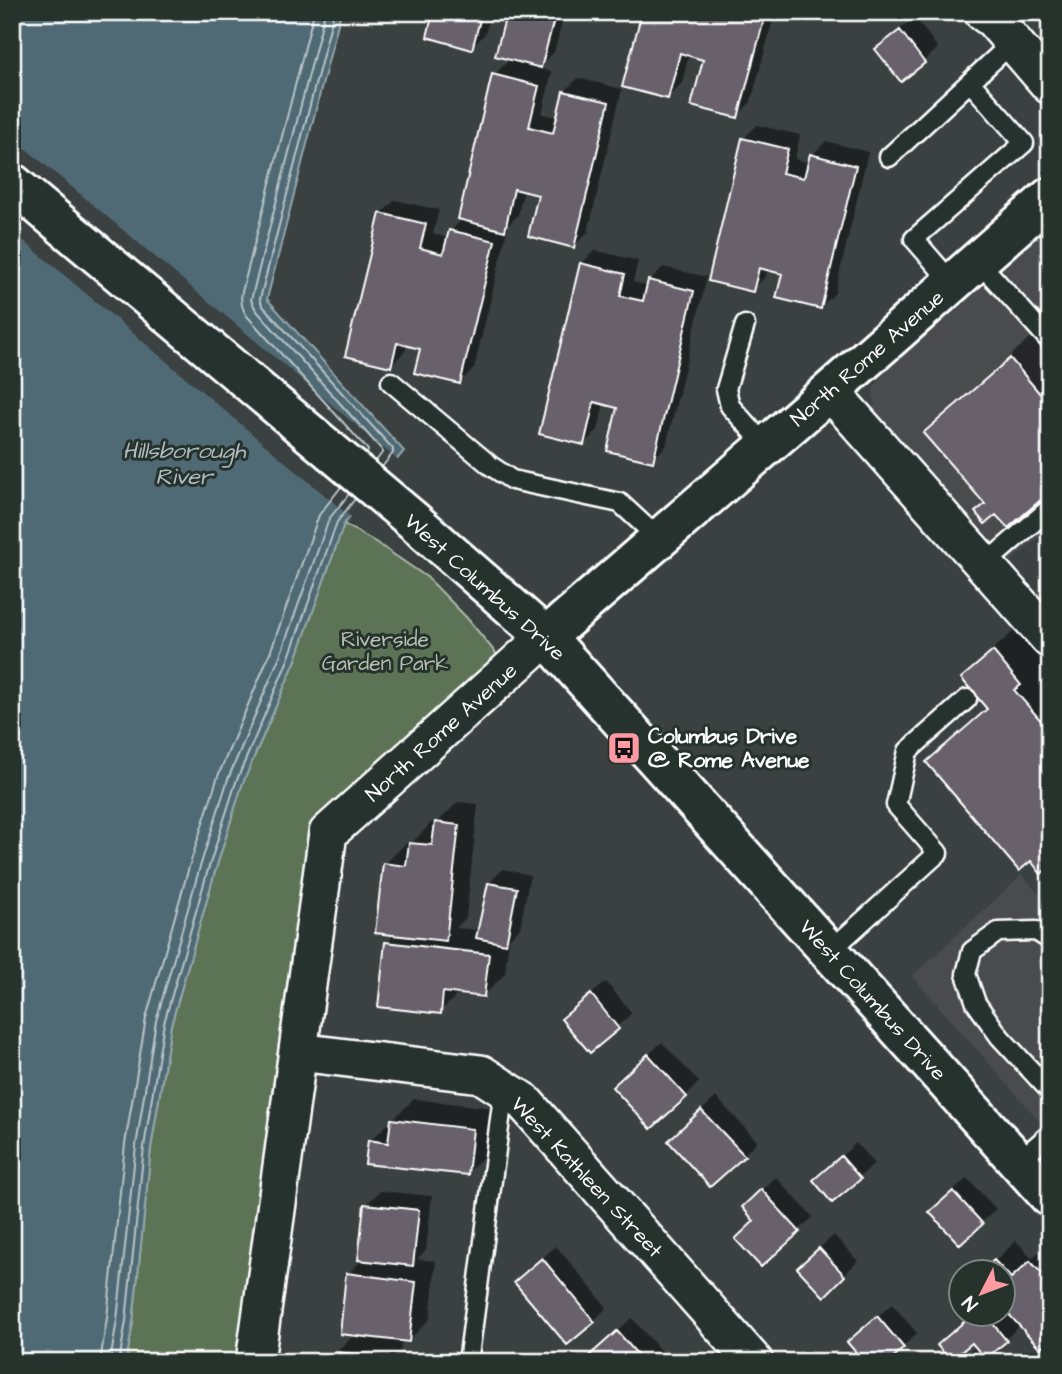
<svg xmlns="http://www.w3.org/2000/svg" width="1062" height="1374" font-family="'Architects Daughter',sans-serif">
	<rect width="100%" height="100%" fill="#3a4140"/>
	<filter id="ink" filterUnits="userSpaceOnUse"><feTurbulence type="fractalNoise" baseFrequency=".0143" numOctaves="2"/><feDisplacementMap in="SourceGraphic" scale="14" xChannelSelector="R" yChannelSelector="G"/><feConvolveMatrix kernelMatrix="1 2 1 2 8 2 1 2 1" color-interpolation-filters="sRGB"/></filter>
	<g filter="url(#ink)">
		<!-- built -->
		<path fill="#484b4d" d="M1040,233L1046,241L1050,238V527L1005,567L905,453L874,409L873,389L882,375Z
			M1022,875L1050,907V1133L912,976Z"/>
		<!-- green -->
		<path fill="#5c7357" stroke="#aeb9ab" stroke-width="2" d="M344,524L377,543L428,578L467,618L499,657L311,827L283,1014L236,1362H126L133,1322L151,1148L171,1025L214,875L242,785L295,662Z"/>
		<!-- water -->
		<path fill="#4f6b75" stroke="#95a6ac" stroke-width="2" d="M12,12H341L267,299L404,451L344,524L295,662L242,785L214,875L171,1025L151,1148L133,1322L126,1362H12Z"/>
		<!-- pier -->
		<path fill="#3a4140" d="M12,137L400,462L353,519L12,231Z"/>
		<!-- shadow -->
		<path fill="#0007" d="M435,12H491L485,34L471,48Z
			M503,12H565L554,52L539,68L552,72L542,114L558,117L564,92L578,78L622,89L588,232L574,246L540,194L524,190L518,215L506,227H508L474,368L460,382L422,347L407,344L405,351L391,365L381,214L395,200L439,210L433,234L448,238L450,231L463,219L494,75L511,58L508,14Z
			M644,12H775L751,102L737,116L705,59L689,54L682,83L668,97Z
			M915,17L938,48L924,62L878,49L892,35Z
			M757,125L800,135L795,159L810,163L812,155L826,141L868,152L835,293L821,307L784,272L768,268L766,276L752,290L743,139Z
			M595,250L638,261L633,282L648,286L650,281L663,267L707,277L666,446L652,460L619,407L604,403L598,430L584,444L581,264Z
			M1037,332L1050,347V490L987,503L926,433L953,406Z
			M1021,625L1047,657L1041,663L1050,673V869L1047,866L1031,859L928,762L955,735L988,707L964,678L991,651Z
			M458,802L478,804L466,918L456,928L480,930L489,883L503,869L530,875L520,928L509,939L505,974L484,995L460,992L440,1012L387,943L396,933L385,864L406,843L411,844L431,823H437Z
			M606,982L632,1013L590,1051L577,1006Z
			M662,1042L699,1082L686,1096L629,1073Z
			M716,1097L757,1141L744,1155L684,1127Z
			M414,1099L493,1108L488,1152L467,1173L370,1141Z
			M856,1143L874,1164L833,1200L815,1180Z
			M776,1177L813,1217L761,1265L756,1221L758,1193Z
			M967,1178L996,1209L960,1243L945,1199Z
			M380,1191L432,1196L426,1250L417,1259L436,1261L430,1319L409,1340L402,1339L399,1359L422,1362H335L336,1352L355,1334L348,1274L363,1259L366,1205Z
			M834,1235L858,1261L824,1294L813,1254Z
			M1016,1241L1032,1258L1050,1243V1336L1021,1325L998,1346L1013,1362H958L976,1346L972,1341L939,1345L973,1314H1002V1272H983Z
			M556,1246L607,1307L594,1321L516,1282Z
			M892,1304L917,1333L903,1347L864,1328Z
			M632,1318L667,1358L663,1362H582Z"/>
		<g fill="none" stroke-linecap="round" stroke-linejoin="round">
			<!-- shore -->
			<path stroke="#b9c4c8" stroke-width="2" d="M314,12L242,292C240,301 242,309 247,316L368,450L367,454
				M325,12L251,300L256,310L382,450V453L376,461
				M334,12L260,299L262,305L393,449V453L382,467
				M100,1362L107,1318L125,1144L146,1018L189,867L218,776L270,653L319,515L341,487
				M110,1362L117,1320L136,1146L156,1021L199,870L228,779L280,656L329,519L349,494
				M119,1362L126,1321L144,1147L164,1023L207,873L236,782L288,660L337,522L355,499"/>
		</g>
		<!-- building -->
		<path fill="#67616b" stroke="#fff" stroke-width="2" d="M433,12H482L472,50L427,37Z
			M496,12H556L541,68L495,56L506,15Z
			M642,12H766L738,118L691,106L703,60L680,53L668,99L622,87Z
			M900,30L925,63L901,82L875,49Z
			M492,74L539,86L529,127L553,133L563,91L609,102L574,248L528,236L538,195L514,189L505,231L458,219Z
			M742,138L788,149L782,173L804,178L810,154L856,166L821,309L776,298L782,274L759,268L753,292L708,281Z
			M380,213L426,224L420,248L443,254L449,230L495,241L460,384L414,373L420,349L397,343L391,367L345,356Z
			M580,263L625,274L620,296L643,301L648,280L694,291L653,462L607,451L617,408L594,402L584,445L539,434Z
			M1010,358L1041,395L1050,388V482L1047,485L1050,489V492L1008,528L996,515L985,524L975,512L985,504L923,433Z
			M993,651L1021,685L1014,690L1050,731V866L1041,874L1031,861L1019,871L926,762L987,709L961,678Z
			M435,822L459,825L446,941L375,933L383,863L406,866L409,843L432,845Z
			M488,883L517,888L506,944L476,938Z
			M385,942L489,954L484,997L443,992L441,1014L378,1007Z
			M591,994L619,1029L590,1053L561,1019Z
			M648,1054L687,1097L651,1129L612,1087Z
			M701,1110L745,1156L710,1187L668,1141Z
			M391,1119L473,1129L468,1175L365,1164L368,1140L388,1143Z
			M841,1156L861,1179L832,1203L813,1180Z
			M761,1189L800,1232L761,1267L735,1239L754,1221L742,1207Z
			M953,1191L983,1224L960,1245L929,1212Z
			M364,1204L419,1210L413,1266L358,1260Z
			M819,1248L845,1276L824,1297L797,1268Z
			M542,1258L595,1322L567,1345L514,1282Z
			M994,1260L1011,1278L1030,1261L1050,1282V1339L1040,1348L1002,1307V1272H981Z
			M346,1273L416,1282L409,1342L340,1334Z
			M973,1314H985L1007,1341L985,1359L972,1343L950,1361L937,1345Z
			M877,1316L904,1348L888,1362H864L847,1342Z
			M617,1331L644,1362H582Z
			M335,1352L382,1357L381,1362H334Z"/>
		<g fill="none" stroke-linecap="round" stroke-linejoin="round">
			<defs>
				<path id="lane" d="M889,157L1013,42
					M978,261L1050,341
					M952,283L914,239L1024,143L970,82
					M745,325L726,389L730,406L766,446
					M391,382L491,466L512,480L620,503L659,539
					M984,565L1050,508
					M1050,940L1036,931L998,932L972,951L966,974L976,1003L1000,1037L1050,1091
					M830,951L938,853L896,805L908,751L967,699
					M1018,1162L1050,1134
					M475,1362L469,1355L504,1089"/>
				<path id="street" d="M983,12L993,19L1050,85
					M830,391L1050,639
					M298,1052L481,1074L524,1102L754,1362
					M255,1362L328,833L546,637"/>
				<path id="secondary" d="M12,183L414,521L546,637L1050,1197
					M546,637L830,391L1050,197"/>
			</defs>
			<!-- lane casing -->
			<use href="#lane" stroke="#fff" stroke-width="23"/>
			<!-- street casing -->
			<use href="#street" stroke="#fff" stroke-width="42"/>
			<!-- secondary casing -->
			<use href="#secondary" stroke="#fff" stroke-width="44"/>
			<!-- lane -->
			<use href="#lane" stroke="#26332d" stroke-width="18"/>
			<!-- street -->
			<use href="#street" stroke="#26332d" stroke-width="37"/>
			<!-- secondary -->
			<use href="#secondary" stroke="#26332d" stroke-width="38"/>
		</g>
	</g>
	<!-- icons -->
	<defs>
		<symbol id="bus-square" viewBox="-11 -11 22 22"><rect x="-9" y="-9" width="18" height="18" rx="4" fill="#ff9aa2" stroke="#26332d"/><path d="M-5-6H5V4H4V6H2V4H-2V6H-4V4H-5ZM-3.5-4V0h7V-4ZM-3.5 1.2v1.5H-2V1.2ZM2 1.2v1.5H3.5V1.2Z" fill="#111"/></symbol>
	</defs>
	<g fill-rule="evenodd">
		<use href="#bus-square" x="605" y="729" width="38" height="38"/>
	</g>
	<g text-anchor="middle" stroke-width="6" stroke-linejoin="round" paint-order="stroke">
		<!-- street labels -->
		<g font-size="21" fill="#fff" stroke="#26332d">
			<text transform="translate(867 358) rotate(-41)" y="7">North Rome Avenue</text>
			<text transform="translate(485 587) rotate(42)" y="7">West Columbus Drive</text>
			<text transform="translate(441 732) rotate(-42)" y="7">North Rome Avenue</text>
			<text transform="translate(873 1000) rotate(48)" y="7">West Columbus Drive</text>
			<text transform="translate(587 1177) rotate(47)" y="7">West Kathleen Street</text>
		</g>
		<!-- park labels -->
		<g font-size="21" fill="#b6c0b3" stroke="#26332d">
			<text x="385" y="646">Riverside<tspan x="385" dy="24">Garden Park</tspan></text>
		</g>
		<!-- poi labels -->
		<g font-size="21" font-weight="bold" fill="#fff" stroke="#26332d" text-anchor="start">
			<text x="648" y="743">Columbus Drive<tspan x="648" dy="24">@ Rome Avenue</tspan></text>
		</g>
		<!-- water labels -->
		<g font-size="23" font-style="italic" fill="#b0bcc1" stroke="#26332d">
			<text x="184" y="458">Hillsborough<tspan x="184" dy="26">River</tspan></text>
		</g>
	</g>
	<!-- margin -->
	<rect width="1062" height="1374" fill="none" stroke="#26332d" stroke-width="42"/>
	<rect x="21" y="21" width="1020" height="1332" fill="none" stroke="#fff" stroke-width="2.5" filter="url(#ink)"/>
	<!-- north arrow -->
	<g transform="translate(982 1293) rotate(228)"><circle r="33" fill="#26332d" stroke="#7d8581" stroke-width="2"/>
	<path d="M0-5L12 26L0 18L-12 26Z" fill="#ff9aa2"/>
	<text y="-10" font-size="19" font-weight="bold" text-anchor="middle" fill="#ffffff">N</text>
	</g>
</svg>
